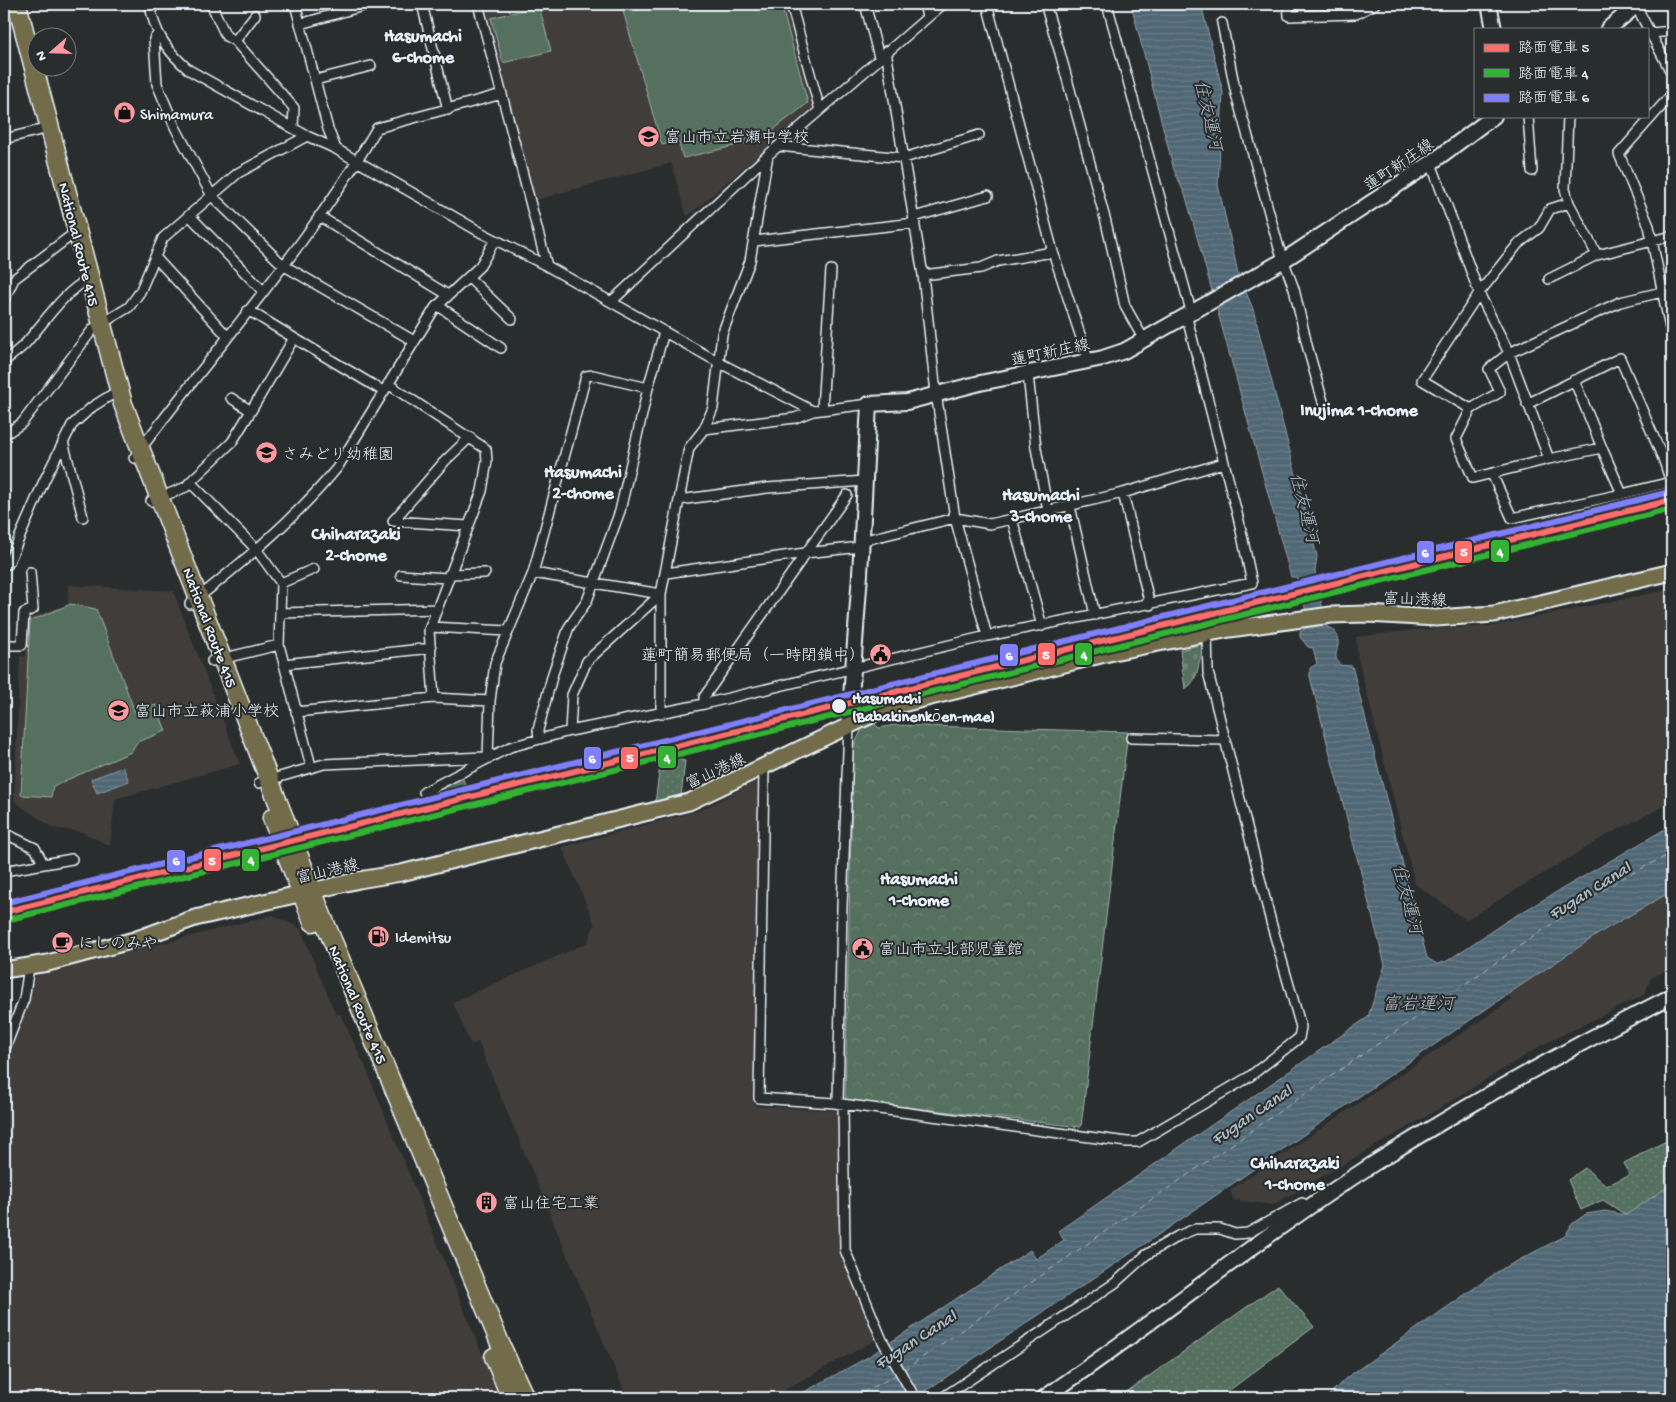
<svg xmlns="http://www.w3.org/2000/svg" width="1676" height="1402" font-family="'Gochi Hand','Klee One',sans-serif">
	<defs>
		<pattern id="grass-dots" width="8" height="8" patternUnits="userSpaceOnUse" patternTransform="scale(1.25)"><rect width="8" height="8" fill="#546f5e"/><path d="M2 2h.1M6 6h.1" fill="none" stroke="#6d8476" stroke-width="1.8" stroke-linecap="round"/></pattern>
		<pattern id="cemetery-stones" width="16" height="16" patternUnits="userSpaceOnUse" patternTransform="scale(1.25)"><rect width="16" height="16" fill="#546f5e"/><path d="M2 7V4a2 2 0 0 1 4 0v3zM10 15v-3a2 2 0 0 1 4 0v3z" fill="#6d8476"/></pattern>
		<pattern id="park-crowns" width="20" height="18" patternUnits="userSpaceOnUse" patternTransform="scale(1.25)"><rect width="20" height="18" fill="#546f5e"/><path d="M2 6a3 3 0 1 1 6 0M12 15a3 3 0 1 1 6 0" fill="none" stroke="#6d8476"/></pattern>
		<pattern id="water-rules" width="6" height="5" patternUnits="userSpaceOnUse" patternTransform="scale(1.25)"><rect width="6" height="5" fill="#506774"/><path d="M0 2.5h6" fill="none" stroke="#697d89"/></pattern>
	</defs>
	<rect width="100%" height="100%" fill="#2a2d2e"/>
	<filter id="ink" filterUnits="userSpaceOnUse"><feTurbulence type="fractalNoise" baseFrequency=".02" numOctaves="2"/><feDisplacementMap in="SourceGraphic" scale="10" xChannelSelector="R" yChannelSelector="G"/><feConvolveMatrix kernelMatrix="1 2 1 2 8 2 1 2 1" color-interpolation-filters="sRGB"/></filter>
	<g filter="url(#ink)">
		<!-- built -->
		<path fill="#403d3b" d="M483,4H786L814,104L811,109L687,217L671,163L535,200Z
			M69,585L173,591L240,764L115,799L110,846L82,832L53,828L14,801L20,656L26,657L28,619L68,604Z
			M1672,589V802L1609,834L1466,920L1415,884L1358,658L1356,637L1414,630L1492,626Z
			M754,782L758,783L755,1106L839,1111L840,1249L876,1340L769,1398H627L478,1042L471,1045L453,1002L587,943L595,924L562,847L701,810Z
			M1672,891V968L1651,978L1644,995L1542,1045L1422,1119L1273,1205L1234,1200L1230,1190L1511,1000L1508,994L1606,929Z
			M273,915L300,928L336,1015L340,1014L365,1066L500,1398H4V1056L27,1007L35,976Z"/>
		<!-- grass -->
		<path fill="url(#grass-dots)" stroke="#9eb0ab" d="M666,757L685,761L681,797L655,803L661,758Z
			M1672,1138V1184L1626,1215L1603,1200L1581,1210L1568,1180L1585,1168L1606,1186L1629,1175L1624,1163Z
			M1278,1285L1314,1327L1219,1398H1118Z"/>
		<!-- cemetery -->
		<path fill="url(#cemetery-stones)" stroke="#9eb0ab" d="M1201,644L1204,648C1196,663 1201,679 1185,689L1180,650Z"/>
		<!-- park -->
		<path fill="url(#park-crowns)" stroke="#9eb0ab" d="M875,724L879,728L895,725L1128,732L1081,1127L845,1100L853,747L862,729Z
			M462,777L467,789L432,799L431,794Z"/>
		<!-- pitch -->
		<path fill="#546f5e" stroke="#9eb0ab" d="M621,4H781L808,103L760,140L683,158L678,141L662,145Z
			M539,6L551,51L503,63L491,18Z
			M71,604L96,609L135,712L156,705L166,731L137,742L131,752L53,786L51,797L21,795L30,621Z"/>
		<!-- water -->
		<path fill="url(#water-rules)" stroke="#8d9ea9" d="M1131,4H1201L1223,92L1218,185L1238,273L1253,309L1317,556L1315,571L1326,626L1335,631C1336,635 1339,640 1338,644C1337,654 1333,656 1340,665L1352,666L1427,958L1437,964L1447,961L1505,922L1672,825V891L1606,929L1508,994L1164,1231L915,1398H793L868,1357L1030,1250L1036,1259L1064,1240L1058,1231L1368,1017L1385,965L1310,677V668L1317,664L1313,648L1308,647L1300,637V632L1307,627L1305,607L1296,583L1298,582L1296,577H1291L1186,197L1174,170Z
			M123,767L129,781L97,793L91,779Z
			M1672,1184V1398H1326L1346,1378L1500,1270L1565,1236L1572,1224L1586,1214L1605,1211L1626,1215Z"/>
		<g fill="none" stroke-linecap="round" stroke-linejoin="round">
			<!-- ferry -->
			<path stroke="#abbac3" stroke-width="1" stroke-dasharray="6 5" stroke-linecap="butt" d="M904,1370L1568,913L1617,881L1672,853
				M853,1398L896,1375"/>
			<defs>
				<path id="street" d="M150,4C154,33 167,51 189,70L307,136L336,149L482,233L547,266L720,363L813,411L869,404
					M211,4L226,36L235,41L255,15
					M295,4L328,129L336,149
					M422,4L448,110
					M478,4L547,266
					M791,4L820,110
					M865,4L879,57
					M924,4L927,17
					M987,4L1053,252L1089,362
					M1045,4L1060,53L1106,222L1125,306L1144,340
					M1107,4L1191,311
					M1288,4L1289,16L1356,14L1375,4
					M1636,6L1672,74
					M1222,23L1236,94L1279,248L1294,289L1308,349L1325,409
					M300,24L370,4
					M1652,33L1672,31
					M158,34L154,39L157,84L175,127L212,196L283,265L414,341
					M235,41L294,108L293,127
					M886,51L923,275L936,393L955,518L987,636
					M315,80L371,66
					M1672,94L1619,154L1649,226L1672,338
					M1528,116L1532,171
					M1568,116L1565,189L1569,203L1550,209L1539,228L1518,244L1479,293L1422,380L1471,409L1500,392L1489,369L1509,353L1620,302L1662,292
					M4,139L49,128
					M778,146L904,158L979,135
					M1431,163L1479,293L1509,353L1549,459L1602,448L1622,494L1671,482L1664,461L1672,458
					M1569,203L1597,255
					M189,215L263,291
					M319,216L448,295
					M914,217L988,196
					M754,241L915,223
					M155,257L228,337
					M923,275L981,268L998,261L1053,252
					M468,277L512,319
					M1549,279L1597,255L1672,236
					M4,300L14,279L77,231
					M611,302L768,155L943,4
					M437,305L501,348
					M248,310L294,338
					M4,361C11,356 19,350 25,344C45,322 62,293 89,279
					M1028,375L1036,448L1048,511
					M1574,380L1602,448
					M388,384L486,449L487,461L482,491L429,630L434,698L490,701L488,757
					M231,398L251,411L294,338L383,391
					M1527,404L1620,358L1664,461
					M822,409L831,270
					M1471,409L1456,439L1473,478L1549,459
					M251,411L232,442L190,482L256,549L281,583L314,569
					M704,429L795,418L813,411
					M4,435L22,423L93,329L129,307L140,292L163,238L238,173L307,136
					M63,442L83,517
					M134,458C215,349 308,246 377,128L502,94
					M1492,474L1512,518L1622,494
					M1123,493L1150,605
					M679,500L767,488L865,481
					M151,501L186,487L190,482
					M1070,506L1095,615
					M1012,519L1042,626
					M468,526L393,521L444,462L470,437
					M861,541L955,518L990,524L1123,493L1223,463
					M4,564H8L44,481L72,425L92,407L119,390
					M533,573L661,594
					M666,573L805,553L861,547
					M449,574L485,573
					M401,575L447,578
					M190,604C242,563 295,519 337,468L435,308L480,266L495,240
					M280,613L437,609
					M430,627L508,631
					M4,645H22L24,613L33,609L30,572
					M279,645L281,583
					M212,661L279,645L311,766
					M284,664L431,648
					M490,701L495,663L533,573L586,376L593,375L648,388
					M704,704L987,636L1252,583L1239,521L1186,314
					M296,712L434,698
					M661,714V594L689,448L704,429L713,408L722,334L750,261L768,155
					M570,731L572,695L587,661L661,594
					M1131,738L1226,740
					M539,739L538,730L553,673L569,627L587,601L620,511L648,388L664,332
					M764,766L759,1098L834,1103L1127,1142H1138L1249,1077L1299,1038L1301,1027L1272,926L1208,672L1207,634
					M259,783L324,764L485,757
					M424,792L510,747L570,731L704,704V697L847,495
					M4,833L35,848L43,863
					M4,871L72,859
					M4,1051L24,999L29,967
					M838,1103L842,907L849,725
					M843,1104L845,1250L882,1340L915,1398
					M942,1398L1115,1283L1146,1255L1178,1236L1195,1229H1220L1235,1234L1248,1233L1302,1203L1309,1207"/>
				<path id="secondary" d="M1489,4L1494,29
					M1608,29L1638,4
					M849,725L860,574L869,404L907,402L980,383L1103,358L1124,351L1284,260L1431,163L1494,116
					M1044,1398C1155,1322 1260,1237 1373,1164C1470,1103 1570,1048 1672,996"/>
				<path id="primary" d="M4,970L48,963L134,940L195,918L359,880L401,873L689,802L886,708L1113,652L1230,629L1331,615L1367,614L1436,618L1494,614L1672,572"/>
				<path id="highway" d="M17,4L123,404L323,918L502,1348L525,1398
					M272,818L313,922
					M494,1357L511,1398"/>
			</defs>
			<!-- street casing -->
			<use href="#street" stroke="#e8f1f8" stroke-width="12"/>
			<!-- secondary casing -->
			<use href="#secondary" stroke="#e8f1f8" stroke-width="18"/>
			<!-- primary casing -->
			<use href="#primary" stroke="#e8f1f8" stroke-width="19"/>
			<!-- highway casing -->
			<use href="#highway" stroke="#e8f1f8" stroke-width="21"/>
			<!-- street -->
			<use href="#street" stroke="#2a2d2e" stroke-width="9"/>
			<!-- secondary -->
			<use href="#secondary" stroke="#2a2d2e" stroke-width="14"/>
			<!-- primary -->
			<use href="#primary" stroke="#726c4b" stroke-width="15"/>
			<!-- highway -->
			<use href="#highway" stroke="#726c4b" stroke-width="18"/>
			<defs>
				<path id="tram-1" d="M4,912L1672,500"/>
				<path id="tram-2" d="M6,920L1672,509"/>
				<path id="tram-3" d="M4,903L1670,492"/>
			</defs>
			<!-- tram-1 casing -->
			<use href="#tram-1" stroke="#2a2d2e" stroke-width="10"/>
			<!-- tram-2 casing -->
			<use href="#tram-2" stroke="#2a2d2e" stroke-width="10"/>
			<!-- tram-3 casing -->
			<use href="#tram-3" stroke="#2a2d2e" stroke-width="10"/>
			<!-- tram-1 -->
			<use href="#tram-1" stroke="#ff6d6d" stroke-width="6"/>
			<!-- tram-2 -->
			<use href="#tram-2" stroke="#33b333" stroke-width="6"/>
			<!-- tram-3 -->
			<use href="#tram-3" stroke="#8080ff" stroke-width="6"/>
		</g>
	</g>
	<!-- icons -->
	<defs>
		<symbol id="shop-disc" viewBox="-11 -11 22 22"><circle r="9.5" fill="#ff9aa2" stroke="#2a2d2e"/><path d="M-5-2.5h2.3a2.7 3.5 0 0 1 5.4 0H5L5.5 6h-11ZM-1.5-2.5h3a1.5 2.3 0 0 0-3 0Z" fill="#111"/></symbol>
		<symbol id="school-disc" viewBox="-11 -11 22 22"><circle r="9.5" fill="#ff9aa2" stroke="#2a2d2e"/><path d="M0-5L7-2L0 1L-7-2ZM-4 1L0 2.5L4 1V4Q0 6-4 4Z" fill="#111"/></symbol>
		<symbol id="civic-disc" viewBox="-11 -11 22 22"><circle r="9.5" fill="#ff9aa2" stroke="#2a2d2e"/><path d="M-.6-6.5H3V-4.5H.6V-3L4-1V1h2V6H-6V1h2V-1L-.6-3ZM-1.2 2.5V6h2.4V2.5Z" fill="#111"/></symbol>
		<symbol id="fuel-disc" viewBox="-11 -11 22 22"><circle r="9.5" fill="#ff9aa2" stroke="#2a2d2e"/><path d="M-5.5-6h7V0h2V4h1.3V-2.5L3-4.5l.8-.8L6-3V5H2.5V1h-1V6h-7ZM-4.2-4.7v3.2H.2V-4.7Z" fill="#111"/></symbol>
		<symbol id="cafe-disc" viewBox="-11 -11 22 22"><circle r="9.5" fill="#ff9aa2" stroke="#2a2d2e"/><path d="M-5.5-4.5H6V0H3Q3 3.5 0 3.5H-2.5Q-5.5 3.5-5.5 0ZM3-3.2v2h1.7v-2ZM-6 4.5H4V6H-6Z" fill="#111"/></symbol>
		<symbol id="building-disc" viewBox="-11 -11 22 22"><circle r="9.5" fill="#ff9aa2" stroke="#2a2d2e"/><path d="M-4-6H4V6H1V3H-1V6H-4ZM-2.5-4.3h1.7v1.8h-1.7ZM.8-4.3h1.7v1.8H.8ZM-2.5-1h1.7V.8h-1.7ZM.8-1h1.7V.8H.8Z" fill="#111"/></symbol>
	</defs>
	<g fill-rule="evenodd">
		<use href="#shop-disc" x="112" y="100" width="25" height="25"/>
		<use href="#school-disc" x="636" y="124" width="25" height="25"/>
		<use href="#school-disc" x="254" y="440" width="25" height="25"/>
		<use href="#civic-disc" x="868" y="642" width="25" height="25"/>
		<use href="#school-disc" x="106" y="698" width="25" height="25"/>
		<use href="#fuel-disc" x="366" y="924" width="25" height="25"/>
		<use href="#cafe-disc" x="50" y="930" width="25" height="25"/>
		<use href="#civic-disc" x="850" y="936" width="25" height="25"/>
		<use href="#building-disc" x="474" y="1190" width="25" height="25"/>
	</g>
	<!-- markers -->
	<circle fill="#e8f1f8" stroke="#2a2d2e" stroke-width="2" cx="839" cy="706" r="8"/>
	<g text-anchor="middle" stroke-width="4" stroke-linejoin="round" paint-order="stroke">
		<!-- poi labels -->
		<g font-size="16" fill="#e8f1f8" stroke="#2a2d2e" text-anchor="start">
			<text x="140" y="119">Shimamura</text>
			<text x="665" y="142">富山市立岩瀬中学校</text>
			<text x="282" y="459">さみどり幼稚園</text>
			<text x="865" y="660" text-anchor="end">蓮町簡易郵便局（一時閉鎖中）</text>
			<text x="135" y="716">富山市立萩浦小学校</text>
			<text x="395" y="942">Idemitsu</text>
			<text x="78" y="948">にしのみや</text>
			<text x="879" y="954">富山市立北部児童館</text>
			<text x="503" y="1208">富山住宅工業</text>
		</g>
		<!-- street labels -->
		<g font-size="16" fill="#e8f1f8" stroke="#2a2d2e">
			<text transform="translate(1398 164) rotate(-34)" y="6">蓮町新庄線</text>
			<text transform="translate(80 244) rotate(76)" y="6">National Route 415</text>
			<text transform="translate(1050 351) rotate(-12)" y="6">蓮町新庄線</text>
			<text transform="translate(1415 598) rotate(2)" y="6">富山港線</text>
			<text transform="translate(211 627) rotate(69)" y="6">National Route 415</text>
			<text transform="translate(715 770) rotate(-25)" y="6">富山港線</text>
			<text transform="translate(327 870) rotate(-13)" y="6">富山港線</text>
			<text transform="translate(359 1004) rotate(67)" y="6">National Route 415</text>
		</g>
		<!-- stop labels -->
		<g font-size="16" font-weight="bold" fill="#e8f1f8" stroke="#2a2d2e" text-anchor="start">
			<text x="852" y="703">Hasumachi<tspan x="852" dy="18">(Babakinenkōen-mae)</tspan></text>
		</g>
		<!-- neighbourhood labels -->
		<g font-size="18" font-weight="bold" fill="#e8f1f8" stroke="#2a2d2e">
			<text x="423" y="41">Hasumachi<tspan x="423" dy="21">6-chome</tspan></text>
			<text x="1359" y="415">Inujima 1-chome</text>
			<text x="583" y="477">Hasumachi<tspan x="583" dy="21">2-chome</tspan></text>
			<text x="1041" y="500">Hasumachi<tspan x="1041" dy="21">3-chome</tspan></text>
			<text x="356" y="539">Chiharazaki<tspan x="356" dy="21">2-chome</tspan></text>
			<text x="919" y="884">Hasumachi<tspan x="919" dy="21">1-chome</tspan></text>
			<text x="1295" y="1168">Chiharazaki<tspan x="1295" dy="21">1-chome</tspan></text>
		</g>
		<!-- water labels -->
		<g font-size="18" font-style="italic" fill="#abbac3" stroke="#2a2d2e">
			<text transform="translate(1209 115) rotate(77)" y="6">住友運河</text>
			<text transform="translate(1305 508) rotate(76)" y="6">住友運河</text>
			<text transform="translate(1589 890) rotate(-32)" y="6">Fugan Canal</text>
			<text transform="translate(1408 899) rotate(75)" y="6">住友運河</text>
			<text x="1418" y="1009">富岩運河</text>
			<text transform="translate(1251 1114) rotate(-34)" y="6">Fugan Canal</text>
			<text transform="translate(915 1339) rotate(-33)" y="6">Fugan Canal</text>
		</g>
	</g>
	<g stroke="#2a2d2e" stroke-width="2">
		<rect x="1490" y="539" width="20" height="24" rx="5" fill="#33b333"/>
		<rect x="1454" y="540" width="19" height="24" rx="5" fill="#ff6d6d"/>
		<rect x="1416" y="540" width="19" height="24" rx="5" fill="#8080ff"/>
		<rect x="1074" y="642" width="19" height="24" rx="5" fill="#33b333"/>
		<rect x="1037" y="642" width="19" height="24" rx="5" fill="#ff6d6d"/>
		<rect x="999" y="643" width="20" height="24" rx="5" fill="#8080ff"/>
		<rect x="657" y="745" width="20" height="24" rx="5" fill="#33b333"/>
		<rect x="620" y="746" width="19" height="24" rx="5" fill="#ff6d6d"/>
		<rect x="583" y="746" width="19" height="24" rx="5" fill="#8080ff"/>
		<rect x="241" y="848" width="19" height="24" rx="5" fill="#33b333"/>
		<rect x="203" y="848" width="19" height="24" rx="5" fill="#ff6d6d"/>
		<rect x="166" y="849" width="20" height="24" rx="5" fill="#8080ff"/>
	</g>
	<g font-size="14" text-anchor="middle" font-weight="bold" fill="#fff">
		<text x="1500" y="556">4</text>
		<text x="1464" y="556">5</text>
		<text x="1425" y="557">6</text>
		<text x="1084" y="659">4</text>
		<text x="1046" y="659">5</text>
		<text x="1009" y="660">6</text>
		<text x="667" y="762">4</text>
		<text x="630" y="762">5</text>
		<text x="592" y="763">6</text>
		<text x="251" y="864">4</text>
		<text x="212" y="865">5</text>
		<text x="176" y="865">6</text>
	</g>
	<!-- margin -->
	<rect width="1676" height="1402" fill="none" stroke="#2a2d2e" stroke-width="20"/>
	<rect x="10" y="10" width="1656" height="1382" fill="none" stroke="#e8f1f8" stroke-width="2" filter="url(#ink)"/>
	<!-- legend -->
	<rect x="1474" y="28" width="175" height="90" fill="#2a2d2e" stroke="#767b7f"/>
	<rect x="1484" y="44" width="25" height="8" fill="#ff6d6d" stroke="#767b7f"/>
	<text x="1518" y="52" font-size="15" fill="#e8f1f8">路面電車 5</text>
	<rect x="1484" y="69" width="25" height="8" fill="#33b333" stroke="#767b7f"/>
	<text x="1518" y="78" font-size="15" fill="#e8f1f8">路面電車 4</text>
	<rect x="1484" y="94" width="25" height="8" fill="#8080ff" stroke="#767b7f"/>
	<text x="1518" y="102" font-size="15" fill="#e8f1f8">路面電車 6</text>
	<!-- north arrow -->
	<g transform="translate(52 52) rotate(250)"><circle r="24" fill="#2a2d2e" stroke="#767b7f"/>
	<path d="M0-4L9 19L0 12L-9 19Z" fill="#ff9aa2"/>
	<text y="-8" font-size="14" font-weight="bold" text-anchor="middle" fill="#e8f1f8">N</text>
	</g>
</svg>
